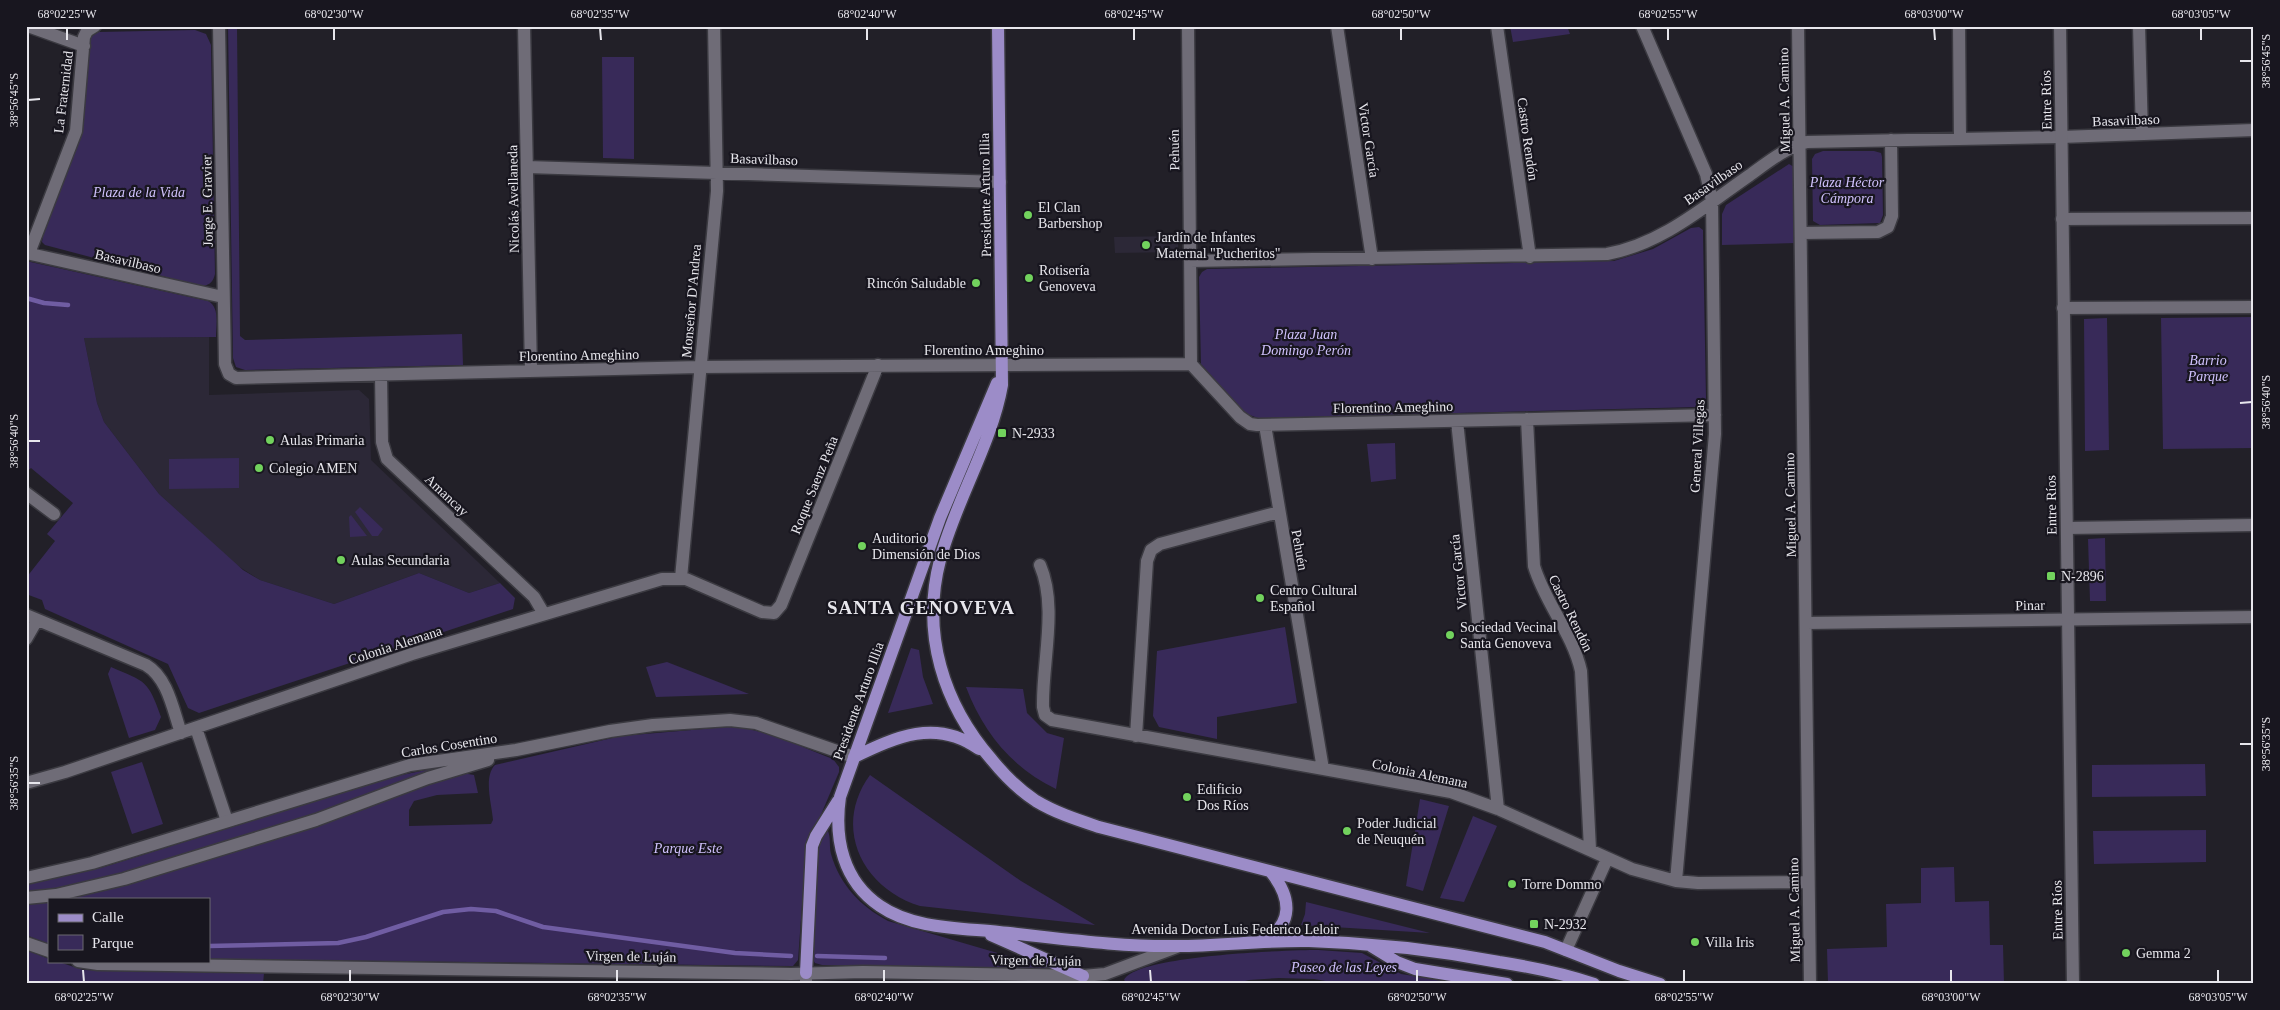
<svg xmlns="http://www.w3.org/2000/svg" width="2280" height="1010" font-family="Georgia,serif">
	<rect width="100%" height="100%" fill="#222028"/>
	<!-- built -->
	<path fill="#2c2837" d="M1178,236V252L1115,253L1114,237Z
		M209,337V395L359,390L369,399L371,460L500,583L469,593L419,573L334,604L260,580L235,564L159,494L104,422L97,403L84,338Z"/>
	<!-- green -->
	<path fill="#382a59" d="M228,26H237L240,336L245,340L462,334L463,365L245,370L236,367L233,358Z
		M1510,26H1567L1570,34L1513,42Z
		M195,30L206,34L211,45L215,274C213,283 208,286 200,286L45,245L42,242L43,236L80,137L91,36L99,32Z
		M602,57H634V159L603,158Z
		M1823,151H1874L1881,153L1882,157L1883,215L1880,223L1820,225L1813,221L1812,159L1815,154Z
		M1789,164L1794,167L1796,243L1722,245V214L1726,205Z
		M1699,227L1703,230V235L1706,398L1703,404L1697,407L1258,418L1244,413L1201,364L1199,277L1202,272L1207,269L1614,261L1653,249L1691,228Z
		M26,261L208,301C220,307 216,325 216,337L84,338L97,403L104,422L159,494L243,570L260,580L334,604L419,573L469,593L500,583L515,598L513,609L199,713L188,708L168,664L45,609L42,600L26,594V578L55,541L47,534L73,503L31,468L26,472Z
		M2254,317V448L2163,449L2161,318Z
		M2107,318L2109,450L2085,451L2084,319Z
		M1395,443L1396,479L1371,482L1367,444Z
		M239,458V488L169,489V459Z
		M360,507L383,529L378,536H372L355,512Z
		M351,515L367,536L350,537L349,517Z
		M2105,538L2106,601H2090L2088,539Z
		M1285,627L1297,703L1217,717V739L1159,727L1153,716L1157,651Z
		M911,648L919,650L923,677L933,704L888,713Z
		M667,662L749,694L656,697L646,667Z
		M111,667C146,682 148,680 161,717L155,730L129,738L108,674Z
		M966,687L1023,689L1027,713L1047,733L1064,738L1056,789C1012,768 983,732 966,687Z
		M727,727C763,727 800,747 833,759L839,767V772L806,850L798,960L793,966L209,959V899H61L462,773L474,775L478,793L437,795L414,801L409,810V826L491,824L493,820C492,805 483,777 495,765L621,736Z
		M142,762L163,824L132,834L111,772Z
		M2205,764L2206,796L2092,797V765Z
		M431,769L433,772L310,818L131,872L51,892L26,893V885L104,867L392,777Z
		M870,775L1021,881L1095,925L920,906C862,888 832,827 870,775Z
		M1420,799L1449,806L1423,891L1406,886Z
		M1473,816L1497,826L1464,902L1440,898Z
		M2206,830V862L2094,864L2093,831Z
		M828,831C831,838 829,846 831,854C840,885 860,906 888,921L1049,968L822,965L815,963L812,958L816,856L821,839L825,832Z
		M1954,867L1955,902L1989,901L1990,945H2003L2004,984L1828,983L1827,949L1887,947L1886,904L1921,903V868Z
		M49,901V944L26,935V903Z
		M1306,902L1430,933L1301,925L1305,914Z
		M26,950L49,959V961H56L83,970L264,973L263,984H26Z
		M1318,950L1362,953L1401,974L1465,984H1343L1314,979L1279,978L1249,980L1233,984H1128L1124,980C1136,955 1289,950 1318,950Z"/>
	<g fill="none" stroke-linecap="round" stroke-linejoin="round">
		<!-- stream -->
		<path stroke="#705da3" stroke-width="4.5" d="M26,298L44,303L68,305
			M209,946L338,943L366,937L443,912L471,909L496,911L543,927L735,953L791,956
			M817,956L885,958"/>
		<defs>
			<path id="minor" d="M28,26L84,46
				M219,26L225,364L229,374L236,378L700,367L1191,364L1240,417L1250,424L1257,425L1715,415
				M524,26L531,371
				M1188,26L1191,364
				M1337,26L1372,259
				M1497,26L1530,257
				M1642,26L1706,174L1712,201L1715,434L1676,881
				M1798,26L1810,984
				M1959,26L1960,139
				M2139,26L2142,134
				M527,167L1000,182
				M2062,219L2254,218
				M1802,233L1878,232L1888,227L1892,216L1891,140
				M26,253L223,297
				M29,253L76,131L84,37L87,31L95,26
				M1190,261L1607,254C1662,244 1705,206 1750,175C1768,162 1785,148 1807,142L2061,137L2254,130
				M2063,308L2254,307
				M381,375L382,442L387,459L534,597L544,614
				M1527,419L1534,566C1545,603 1573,634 1581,671L1590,849
				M1457,421L1498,809
				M1265,425L1323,769
				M26,493L54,514
				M2067,528L2254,525
				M1040,565C1058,607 1042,662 1043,707L1045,715L1052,720L1451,792L1498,809L1632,869L1676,881L1698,883L1808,882
				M681,578L717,191L714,26
				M26,615L146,665C168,678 173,710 181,733
				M1806,623L2254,617
				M26,639L37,620
				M196,728L227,821
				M1136,736L1147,561L1151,550L1160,544L1279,512
				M26,783L65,772L412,654L662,579H686L762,612L774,613L781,605L878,365
				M1566,950L1607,859
				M806,973V984"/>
			<path id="tertiary" d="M2060,26L2073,984
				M26,878L92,863L410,765L516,750L610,731L653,725L730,720L756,723L854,757
				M26,898L56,895L124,879L316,820L428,778L488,760
				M26,943L49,951
				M78,961L98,964L791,974L863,972L1083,976L1105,974L1177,947"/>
			<path id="primary" d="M998,26L1002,385C992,443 955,502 940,560C921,633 943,704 992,760C1005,776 1019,790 1036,801C1056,813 1078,820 1099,827L1545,942L1619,971L1660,984
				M997,383L940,518L840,797C834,839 843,881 880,906C913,929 961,928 999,932C1058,938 1118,947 1177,946C1221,946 1265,940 1309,941C1373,943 1436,950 1499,962C1531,967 1563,973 1594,984
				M854,757C896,737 936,718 979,749
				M991,935L1083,976
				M1262,941C1295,925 1291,897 1271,872
				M1371,946L1397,962L1415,969L1507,984
				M806,973L812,846L816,836L838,801"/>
		</defs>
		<!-- minor casing -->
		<use href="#minor" stroke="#3b3a41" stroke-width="15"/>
		<!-- tertiary casing -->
		<use href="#tertiary" stroke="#3b3a41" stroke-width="15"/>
		<!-- primary casing -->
		<use href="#primary" stroke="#3b3a41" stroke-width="15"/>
		<!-- minor -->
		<use href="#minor" stroke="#6f6c77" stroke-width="12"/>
		<!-- tertiary -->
		<use href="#tertiary" stroke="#6f6c77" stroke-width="12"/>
		<!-- primary -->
		<use href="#primary" stroke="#9c8cc8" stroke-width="12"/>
	</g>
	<!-- ticks -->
	<path fill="none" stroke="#e7e6ec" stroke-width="2" d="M67,28V40M334,28V40M600,28L601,40M867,28V40M1134,28V40M1401,28V40M1668,28V40M1934,28L1935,40M2201,28V40M2240,61H2252M28,100L40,99M2240,403L2252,402M28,441H40M2240,744H2252M28,783H40M83,970L84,982M350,970V982M617,970V982M884,970V982M1150,970L1151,982M1417,970V982M1684,970V982M1951,970V982M2218,970V982"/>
	<!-- markers -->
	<g fill="#72d25d" stroke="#18161f" stroke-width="2">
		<circle cx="1028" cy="215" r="5"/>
		<circle cx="1146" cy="245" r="5"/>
		<circle cx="1029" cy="278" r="5"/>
		<circle cx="976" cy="283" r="5"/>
		<rect x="997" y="428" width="10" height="10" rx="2.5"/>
		<circle cx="270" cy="440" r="5"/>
		<circle cx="259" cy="468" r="5"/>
		<circle cx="862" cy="546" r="5"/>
		<circle cx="341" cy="560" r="5"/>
		<rect x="2046" y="571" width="10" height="10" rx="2.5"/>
		<circle cx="1260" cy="598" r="5"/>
		<circle cx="1450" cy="635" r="5"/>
		<circle cx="1187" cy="797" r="5"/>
		<circle cx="1347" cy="831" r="5"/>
		<circle cx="1512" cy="884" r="5"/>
		<rect x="1529" y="919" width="10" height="10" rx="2.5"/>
		<circle cx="1695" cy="942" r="5"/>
		<circle cx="2126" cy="953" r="5"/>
	</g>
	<g text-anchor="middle" stroke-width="4.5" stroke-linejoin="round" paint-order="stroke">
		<!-- street labels -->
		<g font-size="14" fill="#e7e6ec" stroke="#18161f">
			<text transform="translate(63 92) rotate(-83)" y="5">La Fraternidad</text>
			<text transform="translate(1784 100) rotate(-91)" y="5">Miguel A. Camino</text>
			<text transform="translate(2046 100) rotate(-91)" y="5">Entre Ríos</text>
			<text transform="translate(2126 120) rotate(-2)" y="5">Basavilbaso</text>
			<text transform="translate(1528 139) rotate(82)" y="5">Castro Rendón</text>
			<text transform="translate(1369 140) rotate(81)" y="5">Victor García</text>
			<text transform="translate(1174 150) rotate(-91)" y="5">Pehuén</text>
			<text transform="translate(764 159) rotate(2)" y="5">Basavilbaso</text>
			<text transform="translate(1713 182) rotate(-35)" y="5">Basavilbaso</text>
			<text transform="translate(985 195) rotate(-91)" y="5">Presidente Arturo Illia</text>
			<text transform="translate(513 199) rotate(-91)" y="5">Nicolás Avellaneda</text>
			<text transform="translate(207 201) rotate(-91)" y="5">Jorge E. Gravier</text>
			<text transform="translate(128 261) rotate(13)" y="5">Basavilbaso</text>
			<text transform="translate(691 301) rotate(-85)" y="5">Monseñor D'Andrea</text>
			<text x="984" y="355">Florentino Ameghino</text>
			<text transform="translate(579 355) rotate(-1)" y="5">Florentino Ameghino</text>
			<text transform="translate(1393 407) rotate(-1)" y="5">Florentino Ameghino</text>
			<text transform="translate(1697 446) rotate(-87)" y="5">General Villegas</text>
			<text transform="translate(814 485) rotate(-68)" y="5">Roque Saenz Peña</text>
			<text transform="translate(447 495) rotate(43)" y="5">Amancay</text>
			<text transform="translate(1790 505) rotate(-91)" y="5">Miguel A. Camino</text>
			<text transform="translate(2051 505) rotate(-91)" y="5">Entre Ríos</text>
			<text transform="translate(1300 550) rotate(80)" y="5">Pehuén</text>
			<text transform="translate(1458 572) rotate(-96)" y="5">Victor García</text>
			<text transform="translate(2030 605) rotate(-1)" y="5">Pinar</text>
			<text transform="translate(1571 613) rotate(64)" y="5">Castro Rendón</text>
			<text transform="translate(395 645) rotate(-18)" y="5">Colonia Alemana</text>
			<text transform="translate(858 701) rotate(-70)" y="5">Presidente Arturo Illia</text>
			<text transform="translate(449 745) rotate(-9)" y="5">Carlos Cosentino</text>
			<text transform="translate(1420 773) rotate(12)" y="5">Colonia Alemana</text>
			<text transform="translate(1794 910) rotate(-91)" y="5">Miguel A. Camino</text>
			<text transform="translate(2057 910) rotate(-91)" y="5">Entre Ríos</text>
			<text x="1235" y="934">Avenida Doctor Luis Federico Leloir</text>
			<text transform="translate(631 956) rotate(1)" y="5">Virgen de Luján</text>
			<text transform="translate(1036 960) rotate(1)" y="5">Virgen de Luján</text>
		</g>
		<!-- park labels -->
		<g font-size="14" font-style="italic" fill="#d0c2fd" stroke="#18161f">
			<text x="1847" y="187">Plaza Héctor<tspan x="1847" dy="16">Cámpora</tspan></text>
			<text x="139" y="197">Plaza de la Vida</text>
			<text x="1306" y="339">Plaza Juan<tspan x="1306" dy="16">Domingo Perón</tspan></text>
			<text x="2208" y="365">Barrio<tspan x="2208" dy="16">Parque</tspan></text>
			<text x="688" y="853">Parque Este</text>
			<text x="1344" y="972">Paseo de las Leyes</text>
		</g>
		<!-- poi labels -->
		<g font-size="14" fill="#e7e6ec" stroke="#18161f" text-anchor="start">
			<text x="1038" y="212">El Clan<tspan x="1038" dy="16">Barbershop</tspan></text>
			<text x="1156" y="242">Jardín de Infantes<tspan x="1156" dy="16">Maternal "Pucheritos"</tspan></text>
			<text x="1039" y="275">Rotisería<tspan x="1039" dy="16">Genoveva</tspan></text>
			<text x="966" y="288" text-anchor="end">Rincón Saludable</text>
			<text x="1012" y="438">N-2933</text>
			<text x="280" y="445">Aulas Primaria</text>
			<text x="269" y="473">Colegio AMEN</text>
			<text x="872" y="543">Auditorio<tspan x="872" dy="16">Dimensión de Dios</tspan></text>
			<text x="351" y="565">Aulas Secundaria</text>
			<text x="2061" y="581">N-2896</text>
			<text x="1270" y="595">Centro Cultural<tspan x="1270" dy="16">Español</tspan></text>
			<text x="1460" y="632">Sociedad Vecinal<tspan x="1460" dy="16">Santa Genoveva</tspan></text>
			<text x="1197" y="794">Edificio<tspan x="1197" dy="16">Dos Ríos</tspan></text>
			<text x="1357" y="828">Poder Judicial<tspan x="1357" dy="16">de Neuquén</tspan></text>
			<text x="1522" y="889">Torre Dommo</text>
			<text x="1544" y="929">N-2932</text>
			<text x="1705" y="947">Villa Iris</text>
			<text x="2136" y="958">Gemma 2</text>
		</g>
		<!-- district labels -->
		<g font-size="19" font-weight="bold" letter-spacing="1" fill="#e7e6ec" stroke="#18161f">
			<text x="921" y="614">SANTA GENOVEVA</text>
		</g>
	</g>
	<!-- border -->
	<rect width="2280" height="1010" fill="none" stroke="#18161f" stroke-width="55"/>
	<!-- legend -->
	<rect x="48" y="898" width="162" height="65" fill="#18161f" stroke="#6b6971"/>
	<rect x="58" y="914" width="25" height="8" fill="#9c8cc8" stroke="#6b6971"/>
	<text x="92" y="922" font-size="15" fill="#e7e6ec">Calle</text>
	<rect x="58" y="935" width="25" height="15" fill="#382a59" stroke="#6b6971"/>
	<text x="92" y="948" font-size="15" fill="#e7e6ec">Parque</text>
	<rect x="28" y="28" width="2224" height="954" fill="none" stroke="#e7e6ec" stroke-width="2"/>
	<g font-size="12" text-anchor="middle" fill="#e7e6ec">
		<text x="67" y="18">68°02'25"W</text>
		<text x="334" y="18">68°02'30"W</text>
		<text x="600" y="18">68°02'35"W</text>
		<text x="867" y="18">68°02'40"W</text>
		<text x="1134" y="18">68°02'45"W</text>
		<text x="1401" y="18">68°02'50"W</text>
		<text x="1668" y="18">68°02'55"W</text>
		<text x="1934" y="18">68°03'00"W</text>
		<text x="2201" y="18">68°03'05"W</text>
		<text transform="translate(2266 61) rotate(-90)" y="4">38°56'45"S</text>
		<text transform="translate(14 100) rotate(-90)" y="4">38°56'45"S</text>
		<text transform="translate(2266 402) rotate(-90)" y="4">38°56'40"S</text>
		<text transform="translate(14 441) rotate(-90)" y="4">38°56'40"S</text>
		<text transform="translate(2266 744) rotate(-90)" y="4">38°56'35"S</text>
		<text transform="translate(14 783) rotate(-90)" y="4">38°56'35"S</text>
		<text x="84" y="1001">68°02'25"W</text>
		<text x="350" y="1001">68°02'30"W</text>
		<text x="617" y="1001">68°02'35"W</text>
		<text x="884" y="1001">68°02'40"W</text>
		<text x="1151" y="1001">68°02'45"W</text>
		<text x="1417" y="1001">68°02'50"W</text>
		<text x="1684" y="1001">68°02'55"W</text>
		<text x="1951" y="1001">68°03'00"W</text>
		<text x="2218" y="1001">68°03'05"W</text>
	</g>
</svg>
